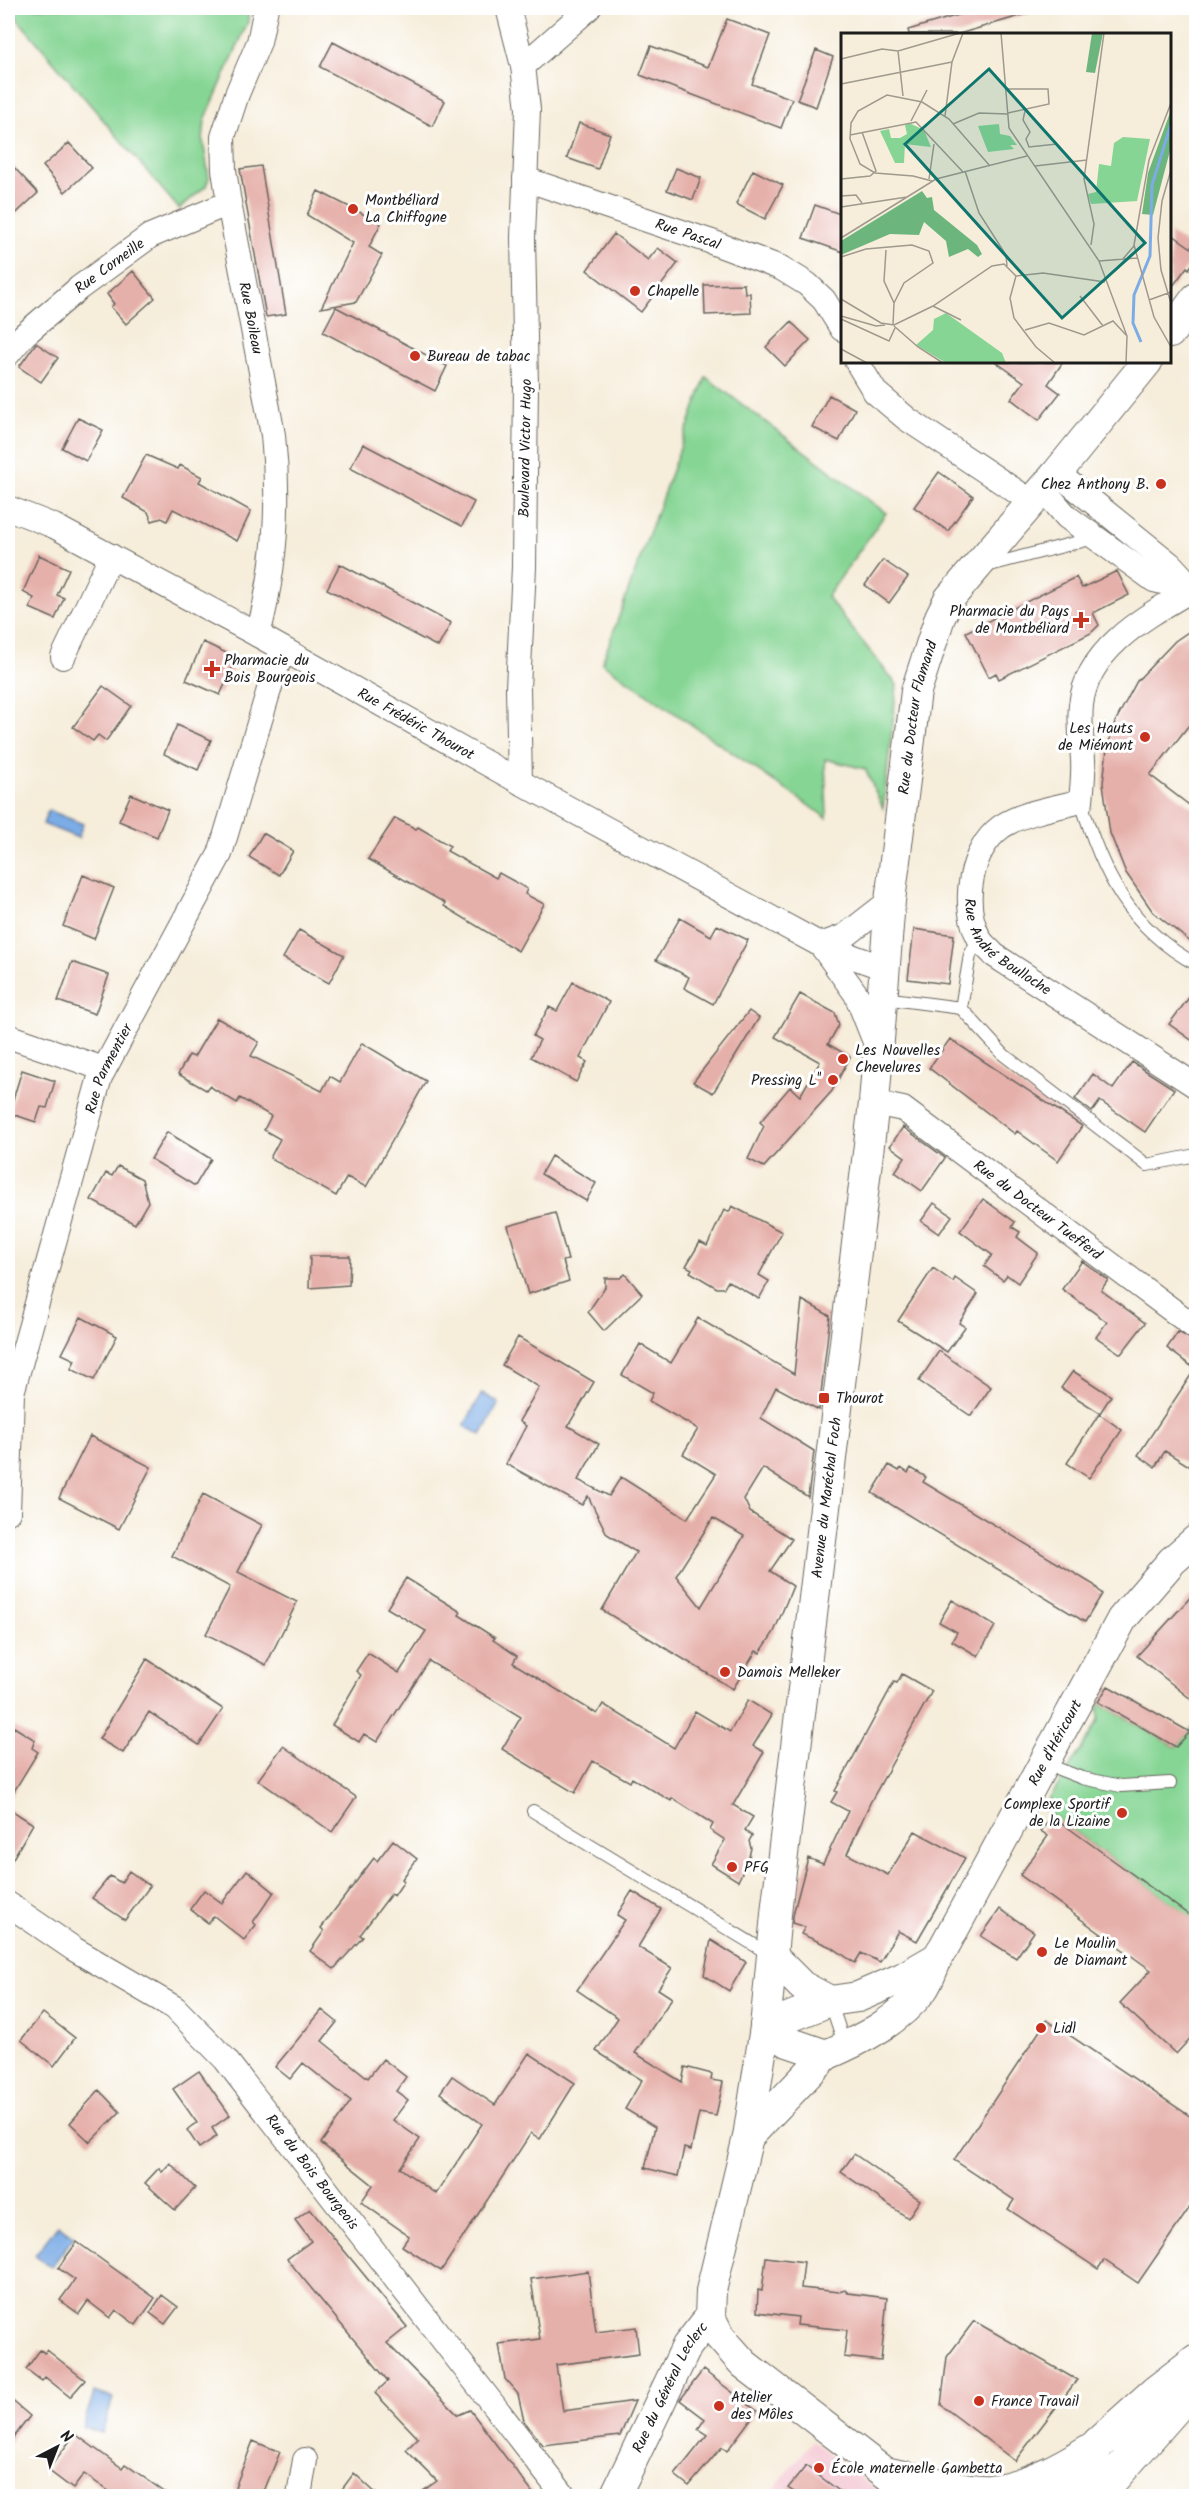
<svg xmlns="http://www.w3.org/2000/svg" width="1204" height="2504" font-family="Kalam,sans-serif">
	<rect width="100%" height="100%" fill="#fff"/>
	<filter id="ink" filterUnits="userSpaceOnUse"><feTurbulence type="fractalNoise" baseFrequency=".0167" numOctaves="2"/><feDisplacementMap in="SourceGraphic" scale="12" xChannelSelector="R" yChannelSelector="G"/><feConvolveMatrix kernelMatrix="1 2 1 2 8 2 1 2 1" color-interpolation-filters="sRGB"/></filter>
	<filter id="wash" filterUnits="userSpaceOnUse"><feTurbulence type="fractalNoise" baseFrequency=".008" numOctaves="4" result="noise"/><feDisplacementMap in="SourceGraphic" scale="24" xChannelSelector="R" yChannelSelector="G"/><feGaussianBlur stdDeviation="1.35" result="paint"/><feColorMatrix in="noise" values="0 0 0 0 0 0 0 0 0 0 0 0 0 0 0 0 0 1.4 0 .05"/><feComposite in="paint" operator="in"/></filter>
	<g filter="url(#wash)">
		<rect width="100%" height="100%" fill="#f6edda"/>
		<!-- built -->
		<path fill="#f6cfd9" d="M812,2440L885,2496H769Z"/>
		<!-- green -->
		<path fill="#86d594" stroke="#517858" stroke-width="1.5" d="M8,8H249L248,22L205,120L203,141L209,178L206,186L179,209Z
			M706,377L886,513L827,597L897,685L883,808L865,769L825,759L827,818L602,663Z
			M1098,1702L1176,1747L1196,1724V1921L1043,1809L1099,1721Z"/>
		<!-- water -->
		<path fill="#7cace6" stroke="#4c6481" stroke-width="1.5" d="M48,810L83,824L78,838L43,824Z
			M482,1393L499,1403L481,1435L464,1426Z
			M58,2225L74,2237L51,2267L35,2255Z
			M94,2392L113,2398L102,2433L83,2427Z"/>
		<g id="blocks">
			<!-- building -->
			<path fill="#e6b0aa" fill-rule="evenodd" d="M982,8H1032L1033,12L959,34H909L908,30Z
				M727,19L770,35L752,84L792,99L781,128L640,75L651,46L708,67Z
				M333,42L445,101L432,126L320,67Z
				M816,50L833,57L816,107L797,100Z
				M579,123L610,134L598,169L567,158Z
				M69,143L92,168L65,192L43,166Z
				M8,161L38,193L8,221Z
				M261,166L286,314L266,317L240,169Z
				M676,168L701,178L693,200L667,190Z
				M753,170L783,185L765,219L736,204Z
				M318,191L381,223L369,247L382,255L356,302L321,308L353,243L307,215Z
				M815,205L843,215V252L803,238Z
				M1170,233L1197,252V257L1189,269L1187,267L1170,290Z
				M614,234L648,260L658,248L678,263L641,312L587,270Z
				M133,271L155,298L126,324L111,307L114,304L107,294Z
				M744,284L745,293H750L751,313L705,315L704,285Z
				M336,307L447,366L435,391L323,332Z
				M791,322L810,340L785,366L766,347Z
				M36,343L58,358L41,382L19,367Z
				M996,362H1063L1048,384L1060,393L1039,420L1011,399L1024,382Z
				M829,395L855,409L839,441L812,427Z
				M78,418L103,430L86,461L62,448Z
				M363,444L474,502L462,526L350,468Z
				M146,455L178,469L180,465L202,477L199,482L251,511L237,541L173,509L167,521L162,518L152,521L148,512L123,498Z
				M939,472L973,496L948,531L914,507Z
				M39,555L69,569L57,595L64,598L55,619L30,608L34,598L23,592Z
				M883,560L908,577L889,603L865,585Z
				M340,564L451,623L438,647L327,589Z
				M1117,571L1129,595L1093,613L1099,625L1091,633L999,679L996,673L989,677L966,632L1076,577L1082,588Z
				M1197,626V731L1189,725L1150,775L1197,811V947L1153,912L1126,873L1110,833L1103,783L1107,749L1115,722L1137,681L1175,641Z
				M203,642L237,658L220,695L186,680Z
				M103,686L131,706L106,741L98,735L93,741L73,727Z
				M177,725L211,740L198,770L164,754Z
				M131,794L168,810L157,837L119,821Z
				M395,818L416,829L418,827L450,846L447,851L496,878L499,873L517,883L527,889L525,894L544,904L518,951L444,906L445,903L368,859Z
				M263,833L293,851L279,875L249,857Z
				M83,875L114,888L94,939L63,926Z
				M680,918L711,936L717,925L748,940L713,1004L684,988L689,977L656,960Z
				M914,929L954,935L948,984L908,979Z
				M299,930L344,955L329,983L283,958Z
				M72,962L109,975L95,1014L58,1001Z
				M573,982L609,1002L580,1058L587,1062L576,1082L531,1057L540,1040L533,1036L549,1007L557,1011Z
				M1197,987V1044L1169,1024Z
				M800,994L835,1013L839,1025L828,1044L850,1057L832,1091L764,1167L748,1159L764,1126L760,1122L790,1087L800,1096L820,1062L775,1037Z
				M749,1011L759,1018L713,1093L693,1082Z
				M217,1018L259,1042L251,1056L322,1091L330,1076L340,1082L362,1043L426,1081L366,1187L347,1177L336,1196L270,1158L280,1139L264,1130L271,1116L240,1098L237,1103L209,1086L206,1090L178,1074L189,1055L194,1057Z
				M950,1039L1082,1126L1058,1161L1017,1131L1015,1134L929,1068Z
				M1132,1062L1174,1089L1145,1132L1100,1101L1092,1112L1075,1099L1093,1074L1113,1089Z
				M22,1070L55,1081L47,1108L41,1107L36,1122L9,1113Z
				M903,1127L945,1158L922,1191L895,1172L905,1157L890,1146Z
				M167,1132L211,1159L195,1186L151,1159Z
				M551,1156L596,1183L586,1201L541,1174Z
				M118,1166L142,1179L148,1202L135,1224L91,1200L106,1173L112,1176Z
				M983,1199L1015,1222L1012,1227L1020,1232L1017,1237L1038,1253L1018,1283L1007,1275L1003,1280L984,1266L992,1255L960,1231Z
				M934,1203L952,1216L939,1234L921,1221Z
				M732,1206L782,1232L759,1275L769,1281L759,1299L728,1281L724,1288H717L690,1272L692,1269L686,1266L700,1242L707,1246L724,1210L729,1212Z
				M555,1213L568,1260L563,1261L569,1281L528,1294L508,1226Z
				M310,1256H350L349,1285L309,1288Z
				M1082,1261L1108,1280L1101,1290L1145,1323L1121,1354L1096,1337L1107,1322L1062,1289Z
				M933,1268L953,1282L955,1278L978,1294L959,1323L965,1327L947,1352L898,1321Z
				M625,1274L642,1294L604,1331L588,1312L605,1287V1278H620Z
				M802,1300L830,1316L819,1410L776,1387L761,1418L814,1451L808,1497L763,1468L744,1499L750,1512L792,1539L770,1571L793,1586L774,1632L760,1653L756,1651L733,1689L602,1610L636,1552L607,1534L588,1496L582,1505L506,1464L526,1426L519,1421L539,1387L502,1365L518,1337L594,1382L568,1426L599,1444L578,1480L609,1496L621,1477L687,1519L716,1474L683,1454L698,1429L649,1401L653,1393L622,1375L640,1344L671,1363L698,1318L794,1374ZM713,1518L744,1536L701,1607L676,1576Z
				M81,1317L117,1336L94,1380L71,1369L75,1360L62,1354Z
				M1178,1332L1197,1342V1471L1165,1451L1155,1467L1138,1455L1195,1369L1167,1348Z
				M939,1351L991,1387L971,1416L919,1381Z
				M1073,1371L1111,1396L1100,1413L1061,1388Z
				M1099,1414L1122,1430L1089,1478L1067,1463Z
				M90,1436L151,1467L119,1529L59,1498Z
				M889,1465L899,1471L901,1468L908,1473L911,1468L926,1477L923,1482L1094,1585L1102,1594L1085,1622L872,1493Z
				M203,1494L262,1525L238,1572L297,1602L266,1665L206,1634L230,1587L172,1556Z
				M406,1578L461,1612L459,1615L495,1638L493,1640L517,1656L513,1663L597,1714L603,1704L674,1748L695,1711L730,1732L748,1700L772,1715L753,1746L764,1752L733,1805L753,1817L745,1830L752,1836L749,1841L751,1848L748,1861L738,1881L711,1864L725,1840L710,1830L713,1824L672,1798L671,1801L632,1778L630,1782L593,1761L575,1793L502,1749L521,1717L429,1661L377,1742L364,1734L359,1742L332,1725L361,1675L356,1671L368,1653L399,1673L426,1631L387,1608Z
				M1197,1590V1704L1137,1656Z
				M952,1600L995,1626L978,1656L952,1641L957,1632L939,1622Z
				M147,1659L223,1709L199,1745L149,1712L123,1753L99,1739Z
				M902,1674L932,1691L870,1803L847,1854L888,1875L915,1831L965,1858L917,1941L898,1931L880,1962L861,1953L855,1963L833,1948L801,1934L805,1927L792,1923L794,1911L808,1858L823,1864L848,1811L831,1802L837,1792L835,1791L894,1682L897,1683Z
				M1108,1686L1190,1732L1176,1747L1098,1702Z
				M14,1727L35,1740L32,1748L38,1752L8,1801V1739Z
				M283,1746L356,1797L332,1832L258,1780Z
				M8,1808L33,1824L8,1867Z
				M1052,1816L1197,1921V2031L1176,2054L1120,2003L1151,1970L1020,1875L1048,1836L1041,1831Z
				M393,1840L417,1859L402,1879L404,1881L394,1896L391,1894L360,1935L363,1937L334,1969L310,1951L324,1931L321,1928L374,1858L377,1861Z
				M247,1870L274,1892L253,1922L256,1925L244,1940L214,1916L208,1923L190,1909L204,1890L222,1903Z
				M129,1871L150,1886L125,1920L92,1898L110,1876L121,1883Z
				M632,1891L661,1909L638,1947L672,1968L658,1989L672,1998L635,2053L682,2082L685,2067L712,2074L711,2080L723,2082L716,2116L699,2113L691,2150L684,2148L678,2176L645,2168L655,2127L625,2109L642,2080L596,2051L618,2018L577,1990L625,1920L617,1915Z
				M1000,1909L1034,1932L1016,1958L981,1936Z
				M711,1940L746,1962L729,1991L704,1975Z
				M322,2010L337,2022L322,2041L368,2078L383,2059L406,2077L396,2091L408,2100L393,2120L420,2139L400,2168L436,2194L482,2124L440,2093L452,2076L495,2105L529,2053L575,2083L540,2139L531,2133L441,2271L402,2246L409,2236L361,2202L373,2185L321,2143L351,2101L303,2063L290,2079L275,2067Z
				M43,2013L75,2038L54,2066L21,2040Z
				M1047,2020L1197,2121V2197L1138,2283L1104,2260L1098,2269L1008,2209L1014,2200L954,2160Z
				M199,2071L230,2115L212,2128L217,2136L199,2148L187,2130L197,2123L173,2089Z
				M99,2090L120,2112L90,2142L70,2123Z
				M854,2154L920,2200L908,2218L841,2172Z
				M170,2163L195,2188L175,2210L145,2183L159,2168L162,2172Z
				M310,2209L407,2327L387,2343L458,2415L470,2410L535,2496H416L437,2481L406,2450L418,2438L375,2393L388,2381L287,2259L311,2241L295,2220Z
				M77,2242L155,2298L136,2325L116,2310L110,2318L88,2301L79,2314L60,2300L75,2280L58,2268Z
				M766,2257L804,2262L801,2288L839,2292L845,2290L848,2293L887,2298L881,2361L844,2357L847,2330L797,2325L798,2317L757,2312L758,2290L762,2291Z
				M588,2271L596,2332L636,2327L639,2354L556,2365L563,2411L635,2401L620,2436L543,2445L524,2421L518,2394L505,2379L499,2344L540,2339L531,2279Z
				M162,2295L178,2307L165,2324L150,2313Z
				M974,2321L1077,2380L1015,2461L941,2405L947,2357Z
				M40,2350L45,2353L47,2350L85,2380L70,2397L45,2377L42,2381L26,2369Z
				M703,2370L757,2411L727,2451L722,2447L689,2486L675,2475L707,2435L698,2429L705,2419L680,2400Z
				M8,2397L30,2416L8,2445Z
				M75,2434L122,2468L125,2464L170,2496H116L84,2474L73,2489L48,2470Z
				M253,2441L280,2452L262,2496H250L234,2490Z
				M806,2466L846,2496H800L788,2488Z
				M354,2473L379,2496H337Z"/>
		</g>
	</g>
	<g filter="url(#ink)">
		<use href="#blocks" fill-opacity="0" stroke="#68655e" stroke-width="1.5"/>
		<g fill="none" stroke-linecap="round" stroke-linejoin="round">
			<defs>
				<path id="service" d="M986,566L1094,538
					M1081,801C1101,871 1130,929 1196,964
					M884,998L961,1008L970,955L979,938
					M961,1008L1004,1055L1147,1165L1196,1155
					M1043,1763L1082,1778L1121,1786L1170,1783
					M533,1811L771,1955
					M830,2001L845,2046"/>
				<g id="minor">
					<path d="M508,8L523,66L528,109L523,237L526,385L524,567L518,688L520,782"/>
					<path d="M523,66L589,8"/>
					<path id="s1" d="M525,179L709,241L781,268L807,284L824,300L842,329"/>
					<path id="s2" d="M8,354L24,335L79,288L150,236L229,203"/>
					<path d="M857,362L875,392L907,419L1032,502"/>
					<path d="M1057,473L1170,564L1194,590"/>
					<path d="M1043,489L1067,517L1154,580L1193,589"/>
					<path id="s3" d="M8,508L54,526L258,635L520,782L821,945L884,968"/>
					<path id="s4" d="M1193,589C1149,615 1087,647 1081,705C1079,723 1082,742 1083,760C1084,774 1082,788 1081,801C1056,808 1023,812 1001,827C970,850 961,904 979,938C982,944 990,950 994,955L1196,1086"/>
					<path d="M258,635C275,571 280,501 273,435L229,203L224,170L223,137L237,94L259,42L266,8"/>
					<path d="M63,657L111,556"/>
					<path d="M821,945L856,994L877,1047"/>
					<path d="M821,945L845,936L890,901"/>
					<path d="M8,1036L104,1069"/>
					<path id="s5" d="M874,1103L903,1109L1196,1328"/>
					<path id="s6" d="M8,1512L12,1393L100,1077L220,854L274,673L284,650"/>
					<path id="s7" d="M8,1904L74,1949L175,2008L225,2059L564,2496"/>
					<path d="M299,2496L305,2460"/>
				</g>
				<g id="tertiary">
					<path d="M1170,333L1196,298"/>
					<path d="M772,1956L802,1986L830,2001"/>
					<path id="s8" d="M765,2027L788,2042L826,2055C861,2040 899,2021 923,1989C932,1976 934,1960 944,1947L1122,1619L1172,1561L1196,1540"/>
					<path d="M765,2027L830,2001L858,1997L902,1978L935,1959"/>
					<path d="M748,2137L826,2055"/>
					<path d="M710,2317L720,2337L744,2364L915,2496"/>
					<path d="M889,2473C913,2477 969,2492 990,2490C1030,2485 1064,2465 1096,2445"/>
					<path id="s9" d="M615,2496L687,2346L710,2317L711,2291L748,2137L765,2027L777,1904L874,1103L890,901L916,691L940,617L949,599L1057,473L1147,362"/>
				</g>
				<path id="secondary" d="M1060,2496L1099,2443L1156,2392L1196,2361
					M1097,2496L1196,2384"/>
			</defs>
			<!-- service casing -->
			<use href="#service" stroke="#68655e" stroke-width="14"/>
			<!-- minor casing -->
			<use href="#minor" stroke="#68655e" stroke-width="26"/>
			<!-- tertiary casing -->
			<use href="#tertiary" stroke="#68655e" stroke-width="32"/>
			<!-- secondary casing -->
			<use href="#secondary" stroke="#68655e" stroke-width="35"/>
			<!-- service -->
			<use href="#service" stroke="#fff" stroke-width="12"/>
			<!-- minor -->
			<use href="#minor" stroke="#fff" stroke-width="24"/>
			<!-- tertiary -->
			<use href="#tertiary" stroke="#fff" stroke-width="30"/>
			<!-- secondary -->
			<use href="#secondary" stroke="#fff" stroke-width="33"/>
		</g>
	</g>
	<!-- markers -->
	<g fill="#c8321e" stroke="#fff" stroke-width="2">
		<circle cx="353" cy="209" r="6"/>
		<circle cx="635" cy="291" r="6"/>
		<circle cx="415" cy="356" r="6"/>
		<circle cx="1161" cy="484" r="6"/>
		<path d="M1078 611h6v6h6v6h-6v6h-6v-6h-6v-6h6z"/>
		<path d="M209 660h6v6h6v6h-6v6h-6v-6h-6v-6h6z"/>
		<circle cx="1145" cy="737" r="6"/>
		<circle cx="843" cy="1059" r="6"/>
		<circle cx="833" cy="1080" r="6"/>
		<rect x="818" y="1392" width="12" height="12" rx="3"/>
		<circle cx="725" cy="1672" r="6"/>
		<circle cx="1122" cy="1813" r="6"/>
		<circle cx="732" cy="1867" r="6"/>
		<circle cx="1042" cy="1952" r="6"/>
		<circle cx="1041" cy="2028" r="6"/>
		<circle cx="979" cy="2401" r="6"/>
		<circle cx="719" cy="2406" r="6"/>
		<circle cx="819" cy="2468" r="6"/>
	</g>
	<g text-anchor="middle" stroke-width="6" stroke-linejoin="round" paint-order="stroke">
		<!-- poi labels -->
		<g font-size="15" fill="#1c1c1c" stroke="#fff" text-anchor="start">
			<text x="365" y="205">Montbéliard<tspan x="365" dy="17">La Chiffogne</tspan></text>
			<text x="647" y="296">Chapelle</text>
			<text x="427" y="361">Bureau de tabac</text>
			<text x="1149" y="489" text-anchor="end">Chez Anthony B.</text>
			<text x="1069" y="616" text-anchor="end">Pharmacie du Pays<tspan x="1069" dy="17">de Montbéliard</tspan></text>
			<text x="224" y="665">Pharmacie du<tspan x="224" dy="17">Bois Bourgeois</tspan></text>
			<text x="1133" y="733" text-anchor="end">Les Hauts<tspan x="1133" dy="17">de Miémont</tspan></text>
			<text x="855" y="1055">Les Nouvelles<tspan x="855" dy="17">Chevelures</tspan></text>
			<text x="821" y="1085" text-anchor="end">Pressing L''</text>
			<text x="836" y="1403">Thourot</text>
			<text x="737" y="1677">Damois Melleker</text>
			<text x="1110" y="1809" text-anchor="end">Complexe Sportif<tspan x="1110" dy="17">de la Lizaine</tspan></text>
			<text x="744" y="1872">PFG</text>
			<text x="1054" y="1948">Le Moulin<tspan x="1054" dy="17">de Diamant</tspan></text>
			<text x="1053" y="2033">Lidl</text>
			<text x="731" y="2402">Atelier<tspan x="731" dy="17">des Môles</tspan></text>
			<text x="991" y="2406">France Travail</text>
			<text x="831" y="2473">École maternelle Gambetta</text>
		</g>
		<!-- street labels -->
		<g font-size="15" fill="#1c1c1c" stroke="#fff">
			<text dy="5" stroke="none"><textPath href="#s1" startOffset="172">Rue Pascal</textPath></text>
			<text dy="5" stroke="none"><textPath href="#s2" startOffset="135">Rue Corneille</textPath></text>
			<text transform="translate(251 318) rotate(79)" y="5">Rue Boileau</text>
			<text transform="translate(525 448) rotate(-89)" y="5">Boulevard Victor Hugo</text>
			<text dy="5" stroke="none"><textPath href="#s9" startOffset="1818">Rue du Docteur Flamand</textPath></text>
			<text dy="5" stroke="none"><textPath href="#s3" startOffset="462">Rue Frédéric Thourot</textPath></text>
			<text dy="5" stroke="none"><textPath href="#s4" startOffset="494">Rue André Boulloche</textPath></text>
			<text dy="5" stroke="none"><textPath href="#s6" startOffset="458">Rue Parmentier</textPath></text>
			<text dy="5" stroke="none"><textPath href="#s5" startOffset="198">Rue du Docteur Tuefferd</textPath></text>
			<text dy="5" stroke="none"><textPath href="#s9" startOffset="1032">Avenue du Maréchal Foch</textPath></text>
			<text dy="5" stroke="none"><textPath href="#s8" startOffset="466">Rue d'Héricourt</textPath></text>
			<text dy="5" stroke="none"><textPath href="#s7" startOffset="411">Rue du Bois Bourgeois</textPath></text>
			<text dy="5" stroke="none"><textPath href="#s9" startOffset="122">Rue du Général Leclerc</textPath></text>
		</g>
	</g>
	<!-- overview -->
	<g transform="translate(841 33)">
		<rect width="330" height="330" fill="#f6edda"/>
		<path d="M68,90L83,97L90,114L64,111L63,130H54L39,98L48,96L50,105H59L66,101L64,92ZM158,91L159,101L169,103L176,112H169L173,116L147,119L137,93ZM282,104L309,106L296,168L250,171L247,161L255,159L258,131L270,133L273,110ZM105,280L161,320L165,330H105L75,312L92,297L93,286Z" fill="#86d594"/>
		<path d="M251,0H262L254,40L245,39ZM330,77V114L312,182L301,181L307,140ZM81,158L86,165L91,164L93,177L136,212L141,221L137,224L127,216L108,224L105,208L83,189L78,202L49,201L0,222V208Z" fill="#6cb67e"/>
		<path fill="none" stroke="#7cace6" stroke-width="3" d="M300,309L292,290L293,262L309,223L311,152L330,91"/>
		<path fill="none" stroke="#9f998e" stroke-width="1.5" d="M160,0L168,95L258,228L286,303L285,330M57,18L62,63M0,26L41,16L57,18L119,0M0,51L111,29M166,56H207L208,71L167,80M330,70L308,127L293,212L313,284L330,314M184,78L182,87L189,99L185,106L188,114L216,111M104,83L111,29L122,0M70,88L86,57M112,91L138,80L167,81M9,102L75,89L122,139M194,133L246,127M330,137L321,168L317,205L320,237L330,270M124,138L138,180L165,222L166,233M0,146L29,143L35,138L21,99M88,146L93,111M91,148L72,143L34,140L19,131L9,106L10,90L17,78L46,62L81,69L108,86L149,133M0,163L15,162L21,170M0,174L66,164M0,205L95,146L186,123M250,212L253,191L243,146L263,0M45,217L43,248L53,270L52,292M0,224L25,216L71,212L88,218L92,230L63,250L53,270M281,227L293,213M258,228L296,225M175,243L169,265L173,285L195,314L214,330M175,243L202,240L264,249M239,263L262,293M0,266L40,290L53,292L92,273L151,233L163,231L175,243M308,267L330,259M92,273L120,287M0,283L35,293L44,292M0,286L48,308L54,295M53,293L77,314L102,330M184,297L208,290L243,302L272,288L285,302M0,316L26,330"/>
		<path fill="#0f766e" fill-opacity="0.15" stroke="#0f766e" stroke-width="3" d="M148,36L304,210L221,285L64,111Z"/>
		<rect width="330" height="330" fill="none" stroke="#1c1c1c" stroke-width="3"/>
	</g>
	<!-- margin -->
	<rect width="1204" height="2504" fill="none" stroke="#fff" stroke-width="30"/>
	<!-- north arrow -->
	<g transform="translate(57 2447) rotate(42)" stroke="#ffffff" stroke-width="4.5" paint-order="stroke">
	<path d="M0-4.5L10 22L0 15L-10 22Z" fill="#1c1c1c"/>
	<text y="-9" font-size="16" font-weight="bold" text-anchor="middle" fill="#1c1c1c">N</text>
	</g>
</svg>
